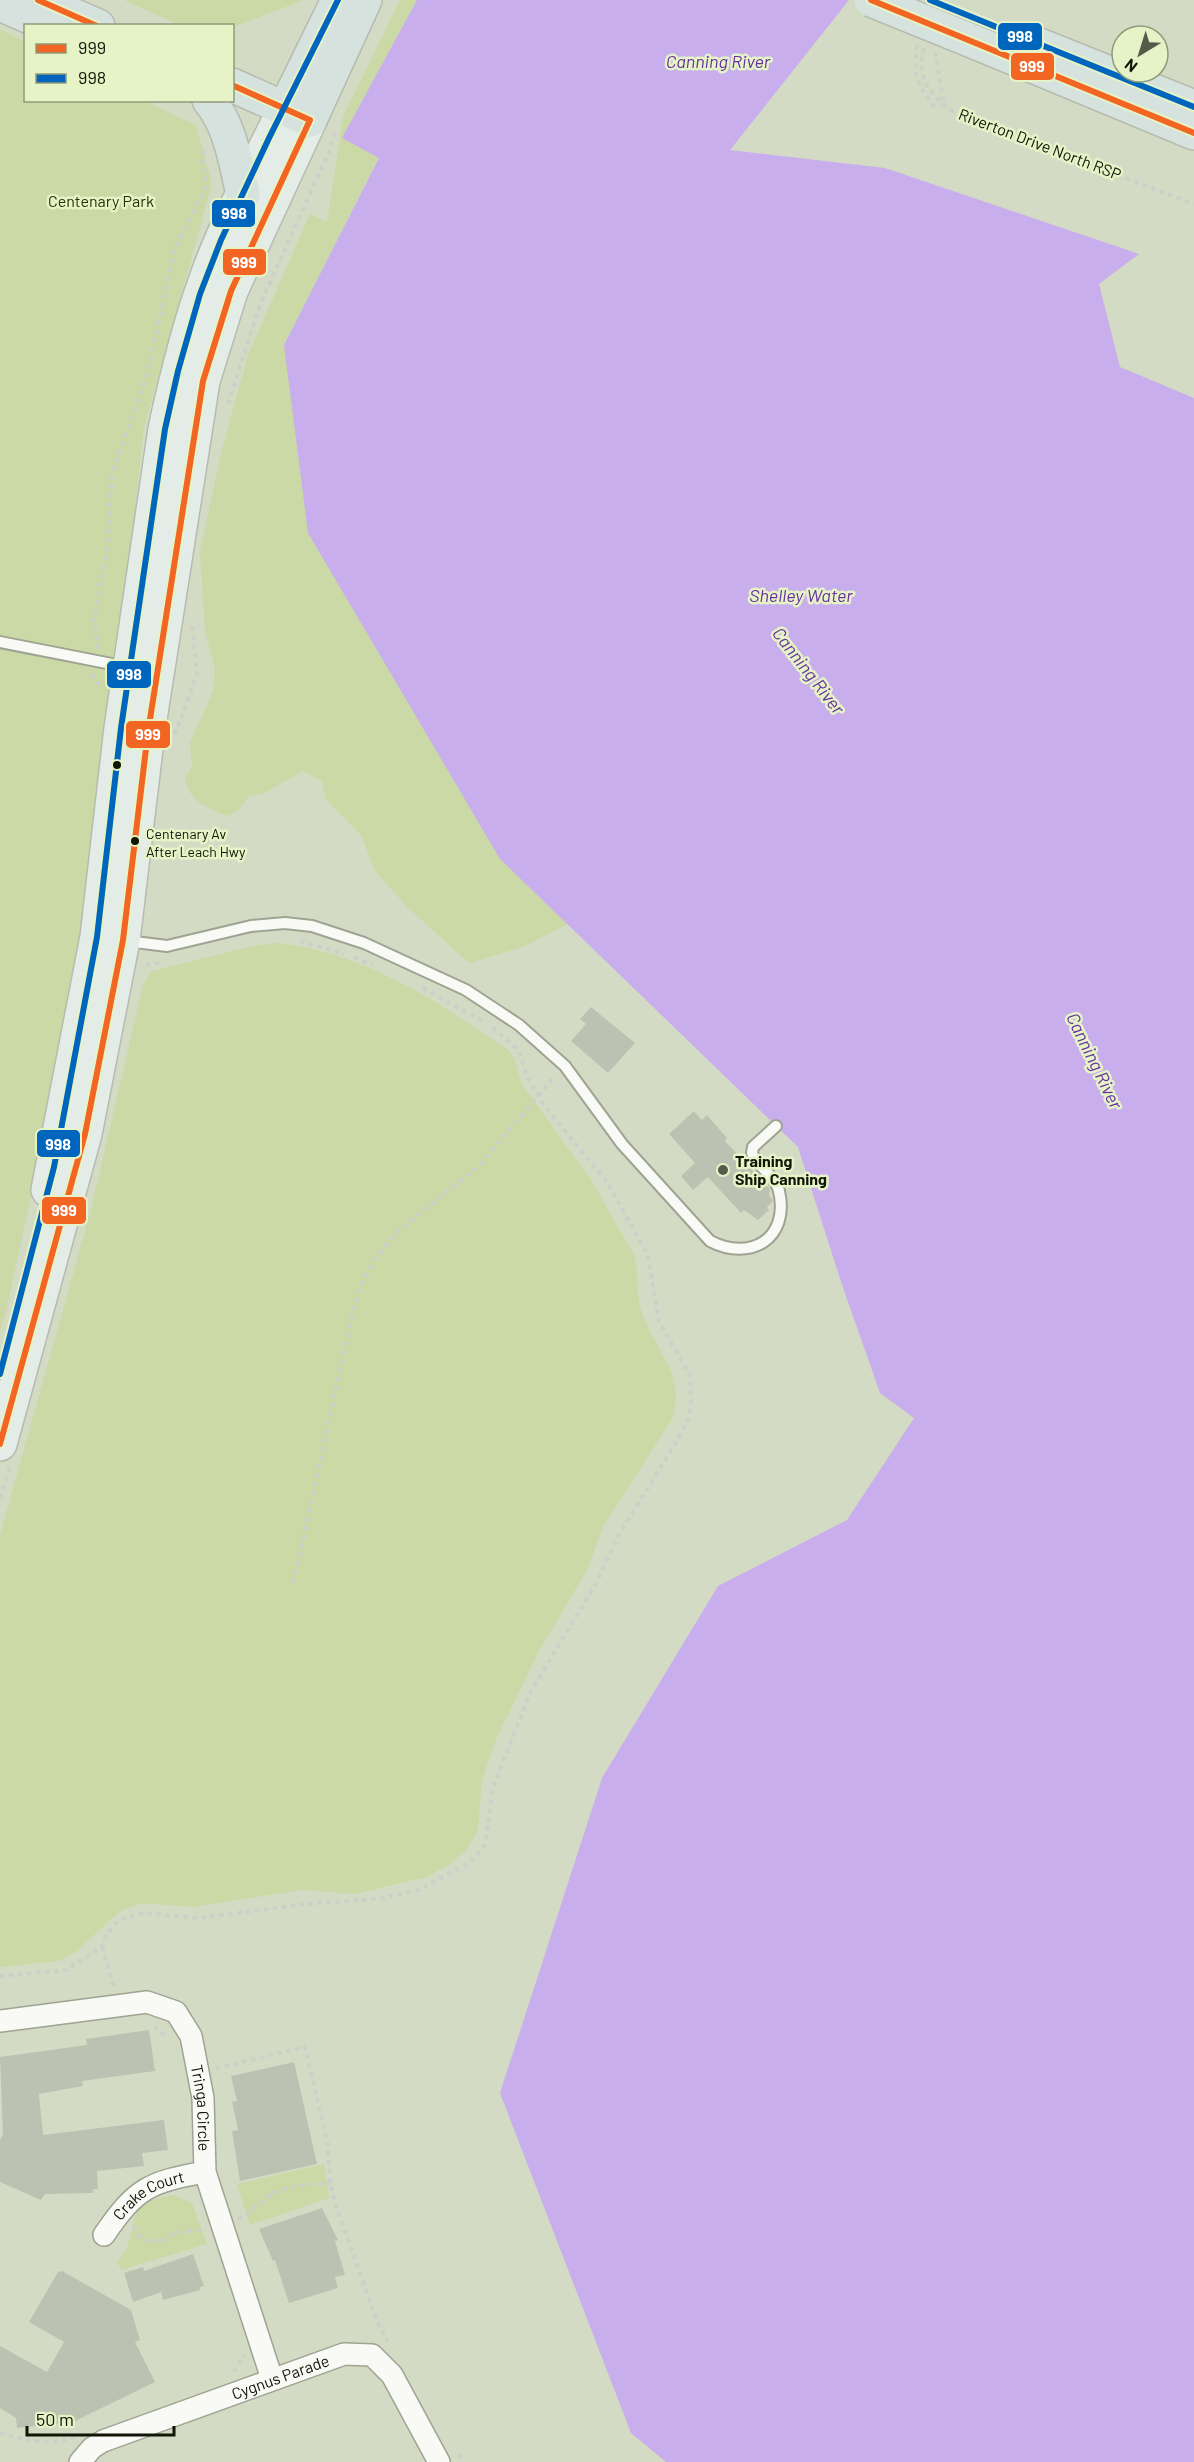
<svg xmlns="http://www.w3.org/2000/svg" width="1194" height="2462" font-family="Barlow,sans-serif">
	<rect width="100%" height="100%" fill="#d4dbc5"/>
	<!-- green -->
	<path fill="#cad9a6" d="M124,0H304L233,27L179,25Z
		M400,0H417L342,138L379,157L284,345L500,859L568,924L523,947L469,963L407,907L374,870L362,836L326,800L322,782L303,771L265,793L249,796L239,809L228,816C208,809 189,801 185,779L192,766L190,743L213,691L215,670L205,630L200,553L221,453L248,355L310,214L327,222L343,117Z
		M0,29L25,42L26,100L145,101L196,125L212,184L144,428L87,936L6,1312L0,1331Z
		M277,943C362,951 441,1003 509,1051L514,1058L522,1085L590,1178L634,1255C639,1272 636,1289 640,1306C652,1351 687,1370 672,1419L604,1525L587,1570L540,1649L497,1737L482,1780L478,1831L466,1850L449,1865L426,1877L356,1894L301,1890L194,1907L141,1903L119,1912L76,1952L59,1961L0,1967V1535L91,1210L143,985L151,971L257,945Z
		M324,2164L329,2198L250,2225L237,2184Z
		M174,2195L192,2203L207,2244L121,2270L117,2262C145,2232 115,2203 174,2195Z"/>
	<!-- water -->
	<path fill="#c8aeec" d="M417,0H849L730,150L885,168L1139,254L1099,284L1120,367L1194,398V2462H666L631,2433L500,2093L602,1778L718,1586L847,1520L914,1418L880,1393L841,1282L798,1147L500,859L308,533L284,345L379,158L342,138Z"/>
	<!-- building -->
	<path fill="#bcc2b1" d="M591,1007L635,1043L608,1073L571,1041L586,1024L580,1019Z
		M694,1111L702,1120L707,1115L727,1138L725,1141L770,1189L769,1195L773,1201L767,1207L769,1210L758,1220L744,1210L741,1213L708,1177L693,1190L681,1176L695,1163L669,1134Z
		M149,2030L155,2071L82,2081L83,2086L39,2094L43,2135L164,2120L168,2150L142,2153L144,2166L97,2171L98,2189H93V2193L45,2194L41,2200L0,2182V2140L3,2134L0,2057L87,2045L86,2039Z
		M294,2062L317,2164L240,2181L232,2131L238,2130L232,2102L237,2101L231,2076Z
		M322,2208L338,2240L335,2241L345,2275L335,2277L338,2288L289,2303L275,2260L273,2261L259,2229Z
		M193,2254L204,2286L200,2287V2290L163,2300L161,2292L133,2302L124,2273L143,2267L144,2271Z
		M62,2271L131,2310L140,2340L135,2342L155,2382L73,2422L17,2428L16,2418L0,2408V2346L47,2372L64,2342L29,2322L58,2272Z"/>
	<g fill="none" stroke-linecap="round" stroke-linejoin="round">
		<defs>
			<path id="lane" d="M0,642L127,667
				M127,941L167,946L251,926L285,923L312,926L364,943L466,990L519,1025L565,1066L622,1144L710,1241C750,1262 790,1239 779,1191C776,1176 758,1168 752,1153L753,1147L776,1126"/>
			<g id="street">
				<path id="s1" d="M0,2021L147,2002L176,2012L191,2036L203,2098L205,2172L272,2379"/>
				<path id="s2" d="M104,2235C136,2188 149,2182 205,2172"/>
				<path id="s3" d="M80,2462L92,2448L103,2441L344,2354L372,2355L392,2375L439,2462"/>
			</g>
			<path id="primary" d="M48,1190L97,937L121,728L165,429C176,378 188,328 206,279C227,220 258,164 285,108
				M0,1444L85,1134L123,940L148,732L203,381L231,291L310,120"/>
			<path id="highway" d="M38,0L98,26
				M0,4L50,26
				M1027,40L1194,107
				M977,43L1194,133
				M232,85L310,120L365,0
				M209,100C231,127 235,161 243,194
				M285,108L338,0"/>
		</defs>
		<!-- lane casing -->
		<use href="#lane" stroke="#9ea392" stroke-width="14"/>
		<!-- street casing -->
		<use href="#street" stroke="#9ea392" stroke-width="24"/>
		<!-- primary casing -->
		<use href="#primary" stroke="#b7bbaf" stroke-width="36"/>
		<!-- highway casing -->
		<use href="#highway" stroke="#b7bbaf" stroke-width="36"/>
		<!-- path -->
		<path stroke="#cdcfc8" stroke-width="4" stroke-dasharray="4.5 4.5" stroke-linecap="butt" d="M917,45C913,74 916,83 934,106L943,105
			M924,48C915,81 932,96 957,114L1194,204
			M935,52L944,104
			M228,404L261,302L329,152L335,133
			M98,649L94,620L107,547L112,473L146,378L176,245L206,186L202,155L206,149
			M94,674L93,678L101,687
			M175,735L197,674L192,624
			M300,941L344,954
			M354,957L372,965
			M146,965L163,962
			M423,988L482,1021
			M0,1498L10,1468
			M293,1583L352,1317L360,1287L377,1256L397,1232L480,1165L555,1076
			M102,1947L114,1987
			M0,1976L66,1970L102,1947L106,1935L119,1920L144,1913L199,1918L316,1903L377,1899L418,1890L469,1863L485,1845L493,1788L530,1693L597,1582L616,1539L674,1446L689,1417L691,1402L690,1375L659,1322L648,1255L607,1182L543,1104L528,1078L518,1050L491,1026
			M154,2026L167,2037
			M216,2068L305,2047L328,2145L330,2183L336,2206L377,2321L388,2342
			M238,2219C250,2214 255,2206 265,2199C283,2184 308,2185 330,2183
			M134,2226L139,2236L149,2242L164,2240L174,2233L206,2229
			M234,2372L244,2355
			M0,2433C24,2440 51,2446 75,2437
			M459,2454L463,2462"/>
		<!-- lane -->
		<use href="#lane" stroke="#f9faf6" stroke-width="10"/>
		<!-- street -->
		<use href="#street" stroke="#f9faf6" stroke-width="21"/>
		<!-- primary -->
		<use href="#primary" stroke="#e3ece7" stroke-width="33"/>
		<!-- highway -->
		<use href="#highway" stroke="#d5e2dd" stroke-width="33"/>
		<defs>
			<path id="highway-bridge" d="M871,0L977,43"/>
		</defs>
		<!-- highway-bridge casing -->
		<use href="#highway-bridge" stroke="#b7bbaf" stroke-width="36" stroke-linecap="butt"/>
		<!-- highway-bridge -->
		<use href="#highway-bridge" stroke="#d5e2dd" stroke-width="33"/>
		<defs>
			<path id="bus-1" d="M38,0L97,26
				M871,0L1194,133
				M0,1444L85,1134L123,940L148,732L203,381L231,291L310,120L232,85"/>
			<path id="bus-2" d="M930,0L1194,107
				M0,1374L54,1167L97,937L121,728L165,429L178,371L200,294L221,240L270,136L338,0"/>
		</defs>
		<!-- bus-1 casing -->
		<use href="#bus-1" stroke="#e5f3c7" stroke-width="10"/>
		<!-- bus-2 casing -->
		<use href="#bus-2" stroke="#e5f3c7" stroke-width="10"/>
		<!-- bus-1 -->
		<use href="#bus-1" stroke="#f26522" stroke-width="6"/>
		<!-- bus-2 -->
		<use href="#bus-2" stroke="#0065bd" stroke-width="6"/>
	</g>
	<!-- markers -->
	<g fill="#101506" stroke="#e5f3c7" stroke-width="2">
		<circle cx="117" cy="765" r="5"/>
		<circle cx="135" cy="841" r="5"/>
	</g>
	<circle fill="#555a49" stroke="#e5f3c7" stroke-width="2" cx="723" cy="1170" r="6"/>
	<g text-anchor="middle" stroke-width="5" stroke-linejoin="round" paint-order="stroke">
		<!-- bus labels -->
		<g font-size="14" fill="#101506" stroke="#e5f3c7" text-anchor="start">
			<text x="146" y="839">Centenary Av<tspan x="146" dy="18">After Leach Hwy</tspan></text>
		</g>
		<!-- street labels -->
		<g font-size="16" fill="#101506" stroke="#e5f3c7">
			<text transform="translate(1040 144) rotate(21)" y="6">Riverton Drive North RSP</text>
			<text dy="6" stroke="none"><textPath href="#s1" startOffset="280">Tringa Circle</textPath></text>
			<text dy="6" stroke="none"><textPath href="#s2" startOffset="62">Crake Court</textPath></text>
			<text dy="6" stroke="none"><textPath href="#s3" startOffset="220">Cygnus Parade</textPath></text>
		</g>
		<!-- park labels -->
		<g font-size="16" fill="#283203" stroke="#e5f3c7">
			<text x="101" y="207">Centenary Park</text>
		</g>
		<!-- poi labels -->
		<g font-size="16" font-weight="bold" fill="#101506" stroke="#e5f3c7" text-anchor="start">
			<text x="735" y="1167">Training<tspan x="735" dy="18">Ship Canning</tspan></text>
		</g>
		<!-- water labels -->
		<g font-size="18" font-style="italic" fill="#6731a0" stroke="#e5f3c7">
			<text x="718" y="68">Canning River</text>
			<text x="801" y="602">Shelley Water</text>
			<text transform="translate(808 671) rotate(52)" y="6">Canning River</text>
			<text transform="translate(1094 1061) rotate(64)" y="6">Canning River</text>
		</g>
	</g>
	<g stroke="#e5f3c7" stroke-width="2">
		<rect x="997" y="22" width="46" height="29" rx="6" fill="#0065bd"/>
		<rect x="1010" y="52" width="45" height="29" rx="6" fill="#f26522"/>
		<rect x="211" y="199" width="45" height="29" rx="6" fill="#0065bd"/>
		<rect x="222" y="248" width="45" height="28" rx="6" fill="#f26522"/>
		<rect x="106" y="660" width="46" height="29" rx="6" fill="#0065bd"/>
		<rect x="125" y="720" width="46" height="29" rx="6" fill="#f26522"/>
		<rect x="36" y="1129" width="45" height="29" rx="6" fill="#0065bd"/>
		<rect x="41" y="1196" width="46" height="29" rx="6" fill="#f26522"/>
	</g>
	<g font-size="16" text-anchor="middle" font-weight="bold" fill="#fff">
		<text x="1020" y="42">998</text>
		<text x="1032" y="72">999</text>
		<text x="234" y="219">998</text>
		<text x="244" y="268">999</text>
		<text x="129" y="680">998</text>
		<text x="148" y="740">999</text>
		<text x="58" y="1150">998</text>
		<text x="64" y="1216">999</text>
	</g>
	<!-- legend -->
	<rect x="24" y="24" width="210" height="78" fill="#e5f3c7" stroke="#909a7a" stroke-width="1.5"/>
	<rect x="36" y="44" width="30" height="9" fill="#f26522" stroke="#909a7a" stroke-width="1.5"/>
	<text x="78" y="54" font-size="18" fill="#101506">999</text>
	<rect x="36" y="74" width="30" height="9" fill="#0065bd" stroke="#909a7a" stroke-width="1.5"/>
	<text x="78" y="84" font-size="18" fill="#101506">998</text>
	<!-- north arrow -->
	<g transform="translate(1140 54) rotate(218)"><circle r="28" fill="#e5f3c7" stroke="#909a7a" stroke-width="1.5"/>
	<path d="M0-4.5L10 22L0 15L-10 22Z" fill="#555a49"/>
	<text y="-9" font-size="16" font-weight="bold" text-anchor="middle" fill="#101506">N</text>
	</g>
	<!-- scale -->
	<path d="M27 2426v9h147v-9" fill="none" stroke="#101506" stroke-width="3"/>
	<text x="36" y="2426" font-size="18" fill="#101506" stroke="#e5f3c7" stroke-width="4.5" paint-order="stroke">50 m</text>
</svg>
